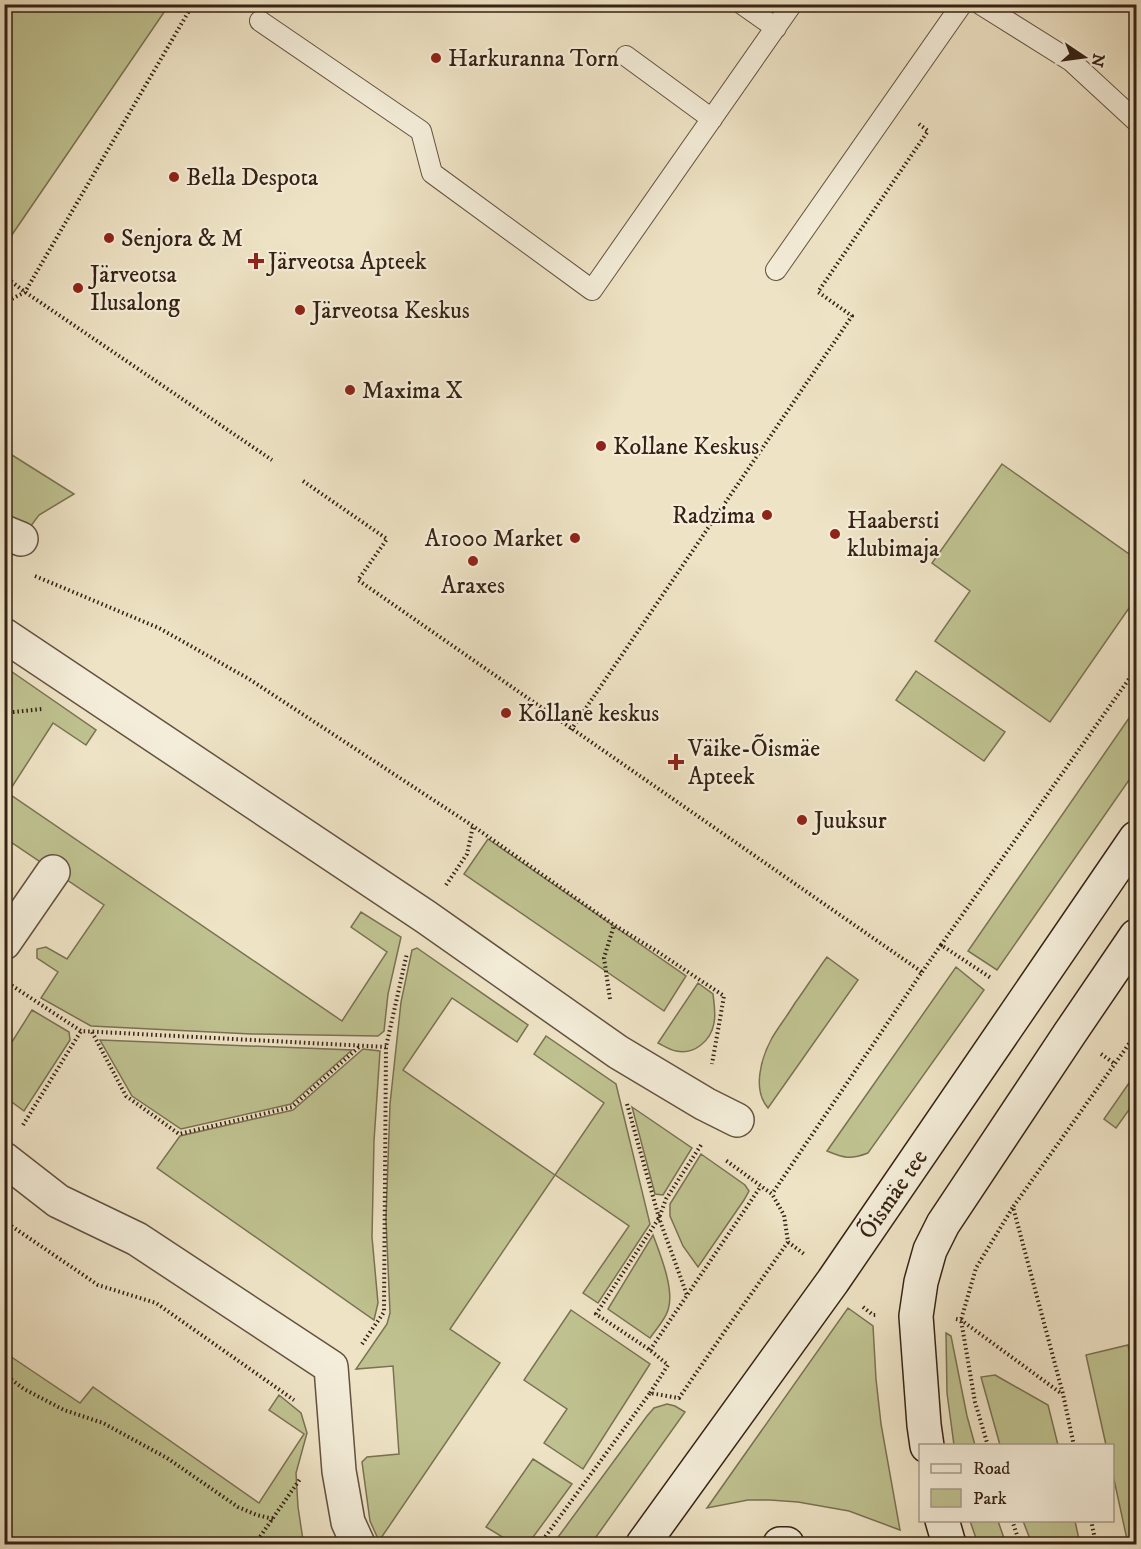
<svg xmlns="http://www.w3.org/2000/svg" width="1141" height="1549" font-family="'IM FELL DW Pica',serif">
	<rect width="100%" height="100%" fill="#eee3c5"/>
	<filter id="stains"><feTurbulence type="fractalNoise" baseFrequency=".00333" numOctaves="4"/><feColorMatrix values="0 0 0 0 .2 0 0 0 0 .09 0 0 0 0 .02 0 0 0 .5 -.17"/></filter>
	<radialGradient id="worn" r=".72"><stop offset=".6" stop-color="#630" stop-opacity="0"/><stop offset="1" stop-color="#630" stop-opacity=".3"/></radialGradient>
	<!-- green -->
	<path fill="#bfc290" stroke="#7a7252" stroke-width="1.5" d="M5,4L169,5L5,245L4,5Z
		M4,450L74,494L39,515L21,539L5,532Z
		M1002,464L1136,559V598L1050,722L935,641L970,591L932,563Z
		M5,667L96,730L86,745L53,723L8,793L342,1021L387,952L351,927L361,912L401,937L388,994L384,1031L378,1036L251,1034L91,1026L41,998L58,972L37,958V949L46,947L67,959L104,905L5,838V798L8,793L4,790Z
		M916,671L1005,732L984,761L896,700Z
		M1136,708V770L997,970L968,951Z
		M488,839L686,976L664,1011L464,874Z
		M417,948L528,1025L517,1042L452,998L403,1070L555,1175L604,1103L534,1054L546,1036L616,1084L650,1224L598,1303L583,1293L629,1226L555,1175L450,1329L500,1363L379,1541L370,1521L362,1462L367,1457L399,1454L393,1366L356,1369L387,1324L390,1313L386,1219L390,1104L401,1002L412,950Z
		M827,957L858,980L768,1108C752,1090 761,1058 772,1038C779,1026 788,1015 795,1003C806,988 816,972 827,957Z
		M956,967L984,990L868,1153C850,1160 844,1158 827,1151Z
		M698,983L713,994C714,1003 716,1014 714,1023C711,1041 694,1055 676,1051C670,1050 664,1046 658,1043Z
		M32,1010L69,1032L70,1040L24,1111L5,1097V1053Z
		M100,1040L352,1050L291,1104L181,1129L132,1096Z
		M363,1049L380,1051L374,1141L372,1237L378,1303L374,1320L157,1168L180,1136L293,1110Z
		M1136,1073V1100L1116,1128L1104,1119Z
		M632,1107L692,1148L663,1195L655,1194Z
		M701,1154L745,1185L749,1191L744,1200L698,1267L683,1246L670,1216V1204Z
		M653,1235C660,1254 675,1290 668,1310C665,1320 656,1329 650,1338L608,1309Z
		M848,1308L873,1326L876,1379L881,1424L900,1530L849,1511L798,1502L770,1500H748L707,1508Z
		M571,1310L650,1364L583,1469L544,1443L567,1409L524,1380Z
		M946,1333L951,1336L967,1416L975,1445H954L947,1393Z
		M1128,1345L1136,1382V1544H1128L1113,1475L1112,1446L1106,1445L1086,1355Z
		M4,1352L80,1403L93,1387L259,1503L304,1434L269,1410L279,1395L301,1413L307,1433L296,1473L298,1507L303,1540L306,1544H5Z
		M995,1375L1048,1405L1058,1445H1000L981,1377Z
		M667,1404L675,1406L685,1412L591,1544H553L647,1416L654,1408Z
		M533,1459L572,1484L528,1544H514L486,1527Z
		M970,1521H998L1006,1544H978Z
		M1023,1521H1075L1080,1544H1032Z"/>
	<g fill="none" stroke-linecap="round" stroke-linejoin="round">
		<defs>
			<path id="lane" d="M742,4L776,28
				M980,4L1071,61L1136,121
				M260,21L421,131L432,173L592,290L792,4
				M626,56L712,119
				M776,270L962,4"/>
			<path id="street" d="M4,532L21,539
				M4,635L426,917L618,1052L705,1104L737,1120
				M4,943L53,872
				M4,1159L58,1201L137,1239L331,1367L339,1471L348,1522L358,1544"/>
			<g id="secondary">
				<path d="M927,1446L924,1425L916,1316L921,1282L930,1250L943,1224L1070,1033L1136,936"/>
				<path d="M942,1520L949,1544"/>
				<path id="s1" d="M643,1544L833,1281L1136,838"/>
				<path d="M780,1544H787"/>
			</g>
		</defs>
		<!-- lane casing -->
		<use href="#lane" stroke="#645241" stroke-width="22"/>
		<!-- street casing -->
		<use href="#street" stroke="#645241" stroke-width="36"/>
		<!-- secondary casing -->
		<use href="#secondary" stroke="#362215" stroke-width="36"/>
		<!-- path -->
		<path stroke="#362215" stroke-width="4" stroke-dasharray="1.5 3" stroke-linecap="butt" d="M4,276L25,292L272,460
			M4,303L25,292L193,4
			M303,481L387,539L358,580L922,972L772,1194
			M35,576L159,628L249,679L473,826L614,925L658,952L724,996L712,1064
			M4,713L42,709
			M571,730L852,316L818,292L928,131L919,124
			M4,864L10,856
			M446,885L467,854L473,826
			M941,945L1136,669
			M922,972L941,945L991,978
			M8,983L81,1031L386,1047
			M610,999L604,958L614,925
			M92,1032L126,1096L179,1134L292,1107L360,1046
			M1101,1054L1115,1064
			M627,1104L659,1218L687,1295
			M23,1125L81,1031
			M4,1221L98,1285L156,1303L294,1400
			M788,1242L804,1254
			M863,1307L873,1315H877
			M956,1319L961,1320L1062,1394
			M362,1344L384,1312L386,1047L407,953
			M650,1350L761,1186
			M4,1374L24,1389L64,1410L103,1423L167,1458L238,1507L257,1515L273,1519
			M650,1393L668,1365L650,1350L596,1314L659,1218L666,1199L701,1145
			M988,1446L975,1402L961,1320L976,1268L1013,1207
			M1074,1446L1063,1394L1013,1207L1136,1034
			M1012,1520L1020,1544
			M1091,1520L1096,1544
			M255,1544L300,1479
			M540,1544L650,1393L679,1398L725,1331L788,1242L784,1215L772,1194L724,1159"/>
		<!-- lane -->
		<use href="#lane" stroke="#f4edd9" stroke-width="20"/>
		<!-- street -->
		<use href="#street" stroke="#f4edd9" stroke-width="33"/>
		<!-- secondary -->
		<use href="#secondary" stroke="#f4edd9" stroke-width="33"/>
	</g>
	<!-- markers -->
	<g fill="#8f2418" stroke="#f4edd9" stroke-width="2">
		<circle cx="436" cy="58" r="6"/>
		<circle cx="174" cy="177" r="6"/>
		<circle cx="109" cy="238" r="6"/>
		<path d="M253 252h6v6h6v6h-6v6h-6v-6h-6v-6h6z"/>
		<circle cx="78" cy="288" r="6"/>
		<circle cx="300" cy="310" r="6"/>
		<circle cx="350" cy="390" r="6"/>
		<circle cx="601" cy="446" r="6"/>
		<circle cx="767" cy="515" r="6"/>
		<circle cx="835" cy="534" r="6"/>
		<circle cx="575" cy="538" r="6"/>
		<circle cx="473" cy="561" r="6"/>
		<circle cx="506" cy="713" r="6"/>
		<path d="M673 753h6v6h6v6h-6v6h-6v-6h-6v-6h6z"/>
		<circle cx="802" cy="820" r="6"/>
	</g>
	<g text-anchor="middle" stroke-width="4.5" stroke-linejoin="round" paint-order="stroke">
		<!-- poi labels -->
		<g font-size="24" fill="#362215" stroke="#f4edd9" text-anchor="start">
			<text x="448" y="66">Harkuranna Torn</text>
			<text x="186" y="185">Bella Despota</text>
			<text x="121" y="246">Senjora &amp; M</text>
			<text x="268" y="269">Järveotsa Apteek</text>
			<text x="90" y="282">Järveotsa<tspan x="90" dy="28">Ilusalong</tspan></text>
			<text x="312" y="318">Järveotsa Keskus</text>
			<text x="362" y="398">Maxima X</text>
			<text x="613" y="454">Kollane Keskus</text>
			<text x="755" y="523" text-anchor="end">Radzima</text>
			<text x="847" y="528">Haabersti<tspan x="847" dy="28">klubimaja</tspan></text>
			<text x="563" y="546" text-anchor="end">A1000 Market</text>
			<text x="473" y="593" text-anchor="middle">Araxes</text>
			<text x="518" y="721">Kollane keskus</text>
			<text x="688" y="756">Väike-Õismäe<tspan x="688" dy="28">Apteek</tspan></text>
			<text x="814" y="828">Juuksur</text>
		</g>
		<!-- street labels -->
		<g font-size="24" fill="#362215" stroke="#f4edd9">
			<text dy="8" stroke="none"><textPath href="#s1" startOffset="430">Õismäe tee</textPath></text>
		</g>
	</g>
	<!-- margin -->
	<rect width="1141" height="1549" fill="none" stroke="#eee3c5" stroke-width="24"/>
	<rect x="6" y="6" width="1129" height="1537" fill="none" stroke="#362215" stroke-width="3"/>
	<rect x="12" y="12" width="1117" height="1525" fill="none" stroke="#362215" stroke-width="1.5"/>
	<!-- legend -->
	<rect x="919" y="1444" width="195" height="78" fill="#f4edd9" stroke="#a89c8b" stroke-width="1.5"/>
	<rect x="931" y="1464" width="30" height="9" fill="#f4edd9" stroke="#a89c8b" stroke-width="1.5"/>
	<text x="973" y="1474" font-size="18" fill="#362215">Road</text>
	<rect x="931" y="1489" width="30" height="18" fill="#bfc290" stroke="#a89c8b" stroke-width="1.5"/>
	<text x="973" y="1504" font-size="18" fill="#362215">Park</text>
	<!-- north arrow -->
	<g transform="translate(1084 57) rotate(103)" stroke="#f4edd9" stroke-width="4.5" paint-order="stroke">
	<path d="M0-4.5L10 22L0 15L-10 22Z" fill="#362215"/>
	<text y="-9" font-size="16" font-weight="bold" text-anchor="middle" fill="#362215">N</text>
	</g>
	<rect width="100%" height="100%" filter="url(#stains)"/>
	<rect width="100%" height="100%" fill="url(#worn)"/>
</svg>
